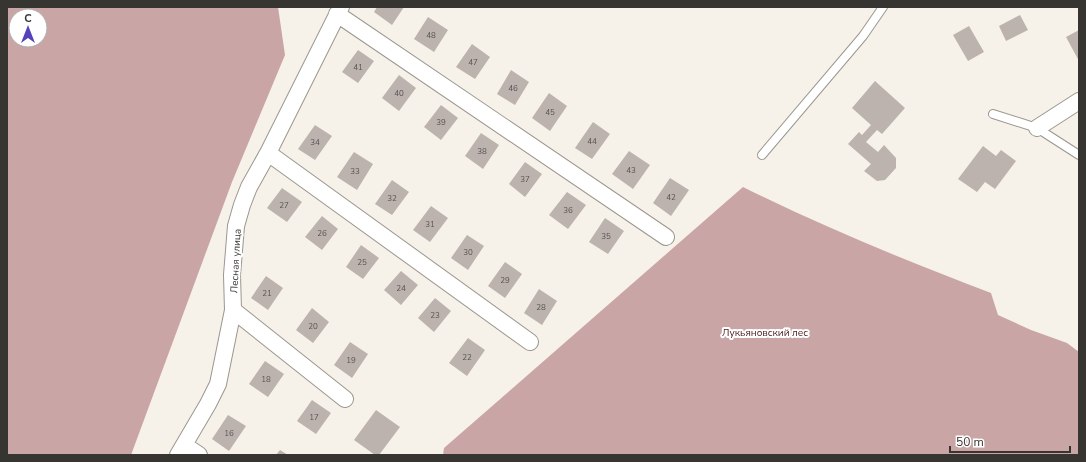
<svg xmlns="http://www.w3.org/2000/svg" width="1086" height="462" font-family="'Nunito Sans',sans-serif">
	<rect width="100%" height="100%" fill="#f6f1e9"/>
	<!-- forest -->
	<path fill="#caa5a5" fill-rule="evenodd" d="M7,7H278L285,55L232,182L131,455H7ZM16,16H40V40H16Z
		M743,187C823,227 907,261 991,293L998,315L1031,330L1067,343L1079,352V455H443L444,448Z"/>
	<!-- building -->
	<path fill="#bcb3af" d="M377,7H404L392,25L374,12Z
		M1020,15L1028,30L1006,41L999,26Z
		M428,17L448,30L434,52L414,39Z
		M969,26L984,52L968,61L953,35Z
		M1079,30V61L1066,37Z
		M472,44L490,57L475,79L456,67Z
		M358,50L374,61L358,83L342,72Z
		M511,70L529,82L515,105L497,94Z
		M399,75L416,88L399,111L382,98Z
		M875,81L905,108L882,134L877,130L866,142L878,152L884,145L896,158V168L885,180L877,181L864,171L871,164L848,144L859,132L862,135L871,125L852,108Z
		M549,93L567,106L550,131L532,118Z
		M441,105L458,118L441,140L424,127Z
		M593,122L610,134L592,159L575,148Z
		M315,125L332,136L315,160L298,149Z
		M481,133L499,145L483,169L465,156Z
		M983,146L996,156L1001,150L1016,161L995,189L985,182L977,192L958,179Z
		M629,151L650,165L633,189L612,174Z
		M354,152L373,164L357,190L337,177Z
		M525,162L542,174L525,197L509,184Z
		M670,178L689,190L671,216L653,203Z
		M392,180L409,192L392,215L375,204Z
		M282,188L302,202L287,222L267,208Z
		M567,192L586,205L568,229L549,215Z
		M431,206L448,218L430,242L413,230Z
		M322,216L338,229L322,250L305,237Z
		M605,218L624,231L608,254L589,242Z
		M467,235L484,246L468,270L451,258Z
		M361,245L379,258L363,279L346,267Z
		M505,262L522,274L505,298L488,286Z
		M401,271L418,285L401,305L384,290Z
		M266,276L283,288L268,310L251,298Z
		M539,289L557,301L542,325L524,313Z
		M435,298L451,311L434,332L418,318Z
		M312,308L329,322L313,343L296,330Z
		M468,338L485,350L467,376L449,363Z
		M350,342L368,354L352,378L334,365Z
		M265,361L284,374L268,397L249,384Z
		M312,400L331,413L316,434L297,421Z
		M376,410L400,427L379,455H375L354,440Z
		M228,415L246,426L229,451L212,439Z
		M280,450L288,455H276Z"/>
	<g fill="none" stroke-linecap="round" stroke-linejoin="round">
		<defs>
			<path id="lane" d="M993,114L1037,128L1079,155
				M762,155L863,36L883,7"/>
			<path id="street" d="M337,14L666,237
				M1037,128L1079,101
				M268,153L530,342
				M233,310L345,399
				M184,445L199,455
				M178,455L208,404L218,384L233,310L232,275L236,226L242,205L249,187L268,153L341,7"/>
		</defs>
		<!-- lane casing -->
		<use href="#lane" stroke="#9b978f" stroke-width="10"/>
		<!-- street casing -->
		<use href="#street" stroke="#9b978f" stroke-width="18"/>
		<!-- lane -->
		<use href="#lane" stroke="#fff" stroke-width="8"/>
		<!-- street -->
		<use href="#street" stroke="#fff" stroke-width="16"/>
	</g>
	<g text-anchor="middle" stroke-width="4" stroke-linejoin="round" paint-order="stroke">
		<!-- number labels -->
		<g font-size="8" fill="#585451">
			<text x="431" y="38">48</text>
			<text x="473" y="65">47</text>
			<text x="358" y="70">41</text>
			<text x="513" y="91">46</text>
			<text x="399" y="96">40</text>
			<text x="550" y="115">45</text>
			<text x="441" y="125">39</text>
			<text x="592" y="144">44</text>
			<text x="315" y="145">34</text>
			<text x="482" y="154">38</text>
			<text x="631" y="173">43</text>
			<text x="355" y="174">33</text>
			<text x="525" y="182">37</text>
			<text x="671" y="200">42</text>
			<text x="392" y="201">32</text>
			<text x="284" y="208">27</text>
			<text x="568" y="213">36</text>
			<text x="430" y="227">31</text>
			<text x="322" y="236">26</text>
			<text x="606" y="239">35</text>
			<text x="468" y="255">30</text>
			<text x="362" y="265">25</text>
			<text x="505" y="283">29</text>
			<text x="401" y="291">24</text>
			<text x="267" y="296">21</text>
			<text x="541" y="310">28</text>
			<text x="435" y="318">23</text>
			<text x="313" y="329">20</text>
			<text x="467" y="360">22</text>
			<text x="351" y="363">19</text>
			<text x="266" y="382">18</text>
			<text x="314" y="420">17</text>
			<text x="229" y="436">16</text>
		</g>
		<!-- street labels -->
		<g font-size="10" fill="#373532" stroke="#fff">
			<text transform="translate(235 261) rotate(-87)" y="4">Лесная улица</text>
		</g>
		<!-- park labels -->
		<g font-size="10" fill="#49191d" stroke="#fff">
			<text x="765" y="336">Лукьяновский лес</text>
		</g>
	</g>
	<!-- border -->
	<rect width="1086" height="462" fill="none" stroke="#373532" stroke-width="16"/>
	<!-- north arrow -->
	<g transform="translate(28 28)"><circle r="19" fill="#ffffff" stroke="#afaead"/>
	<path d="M0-3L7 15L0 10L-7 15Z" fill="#5643bb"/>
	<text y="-6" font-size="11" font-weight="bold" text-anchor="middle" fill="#373532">С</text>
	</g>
	<!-- scale -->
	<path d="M950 446v6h120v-6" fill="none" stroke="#373532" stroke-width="2"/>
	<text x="956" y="446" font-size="12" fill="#373532" stroke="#ffffff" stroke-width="3" paint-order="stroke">50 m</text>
</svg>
